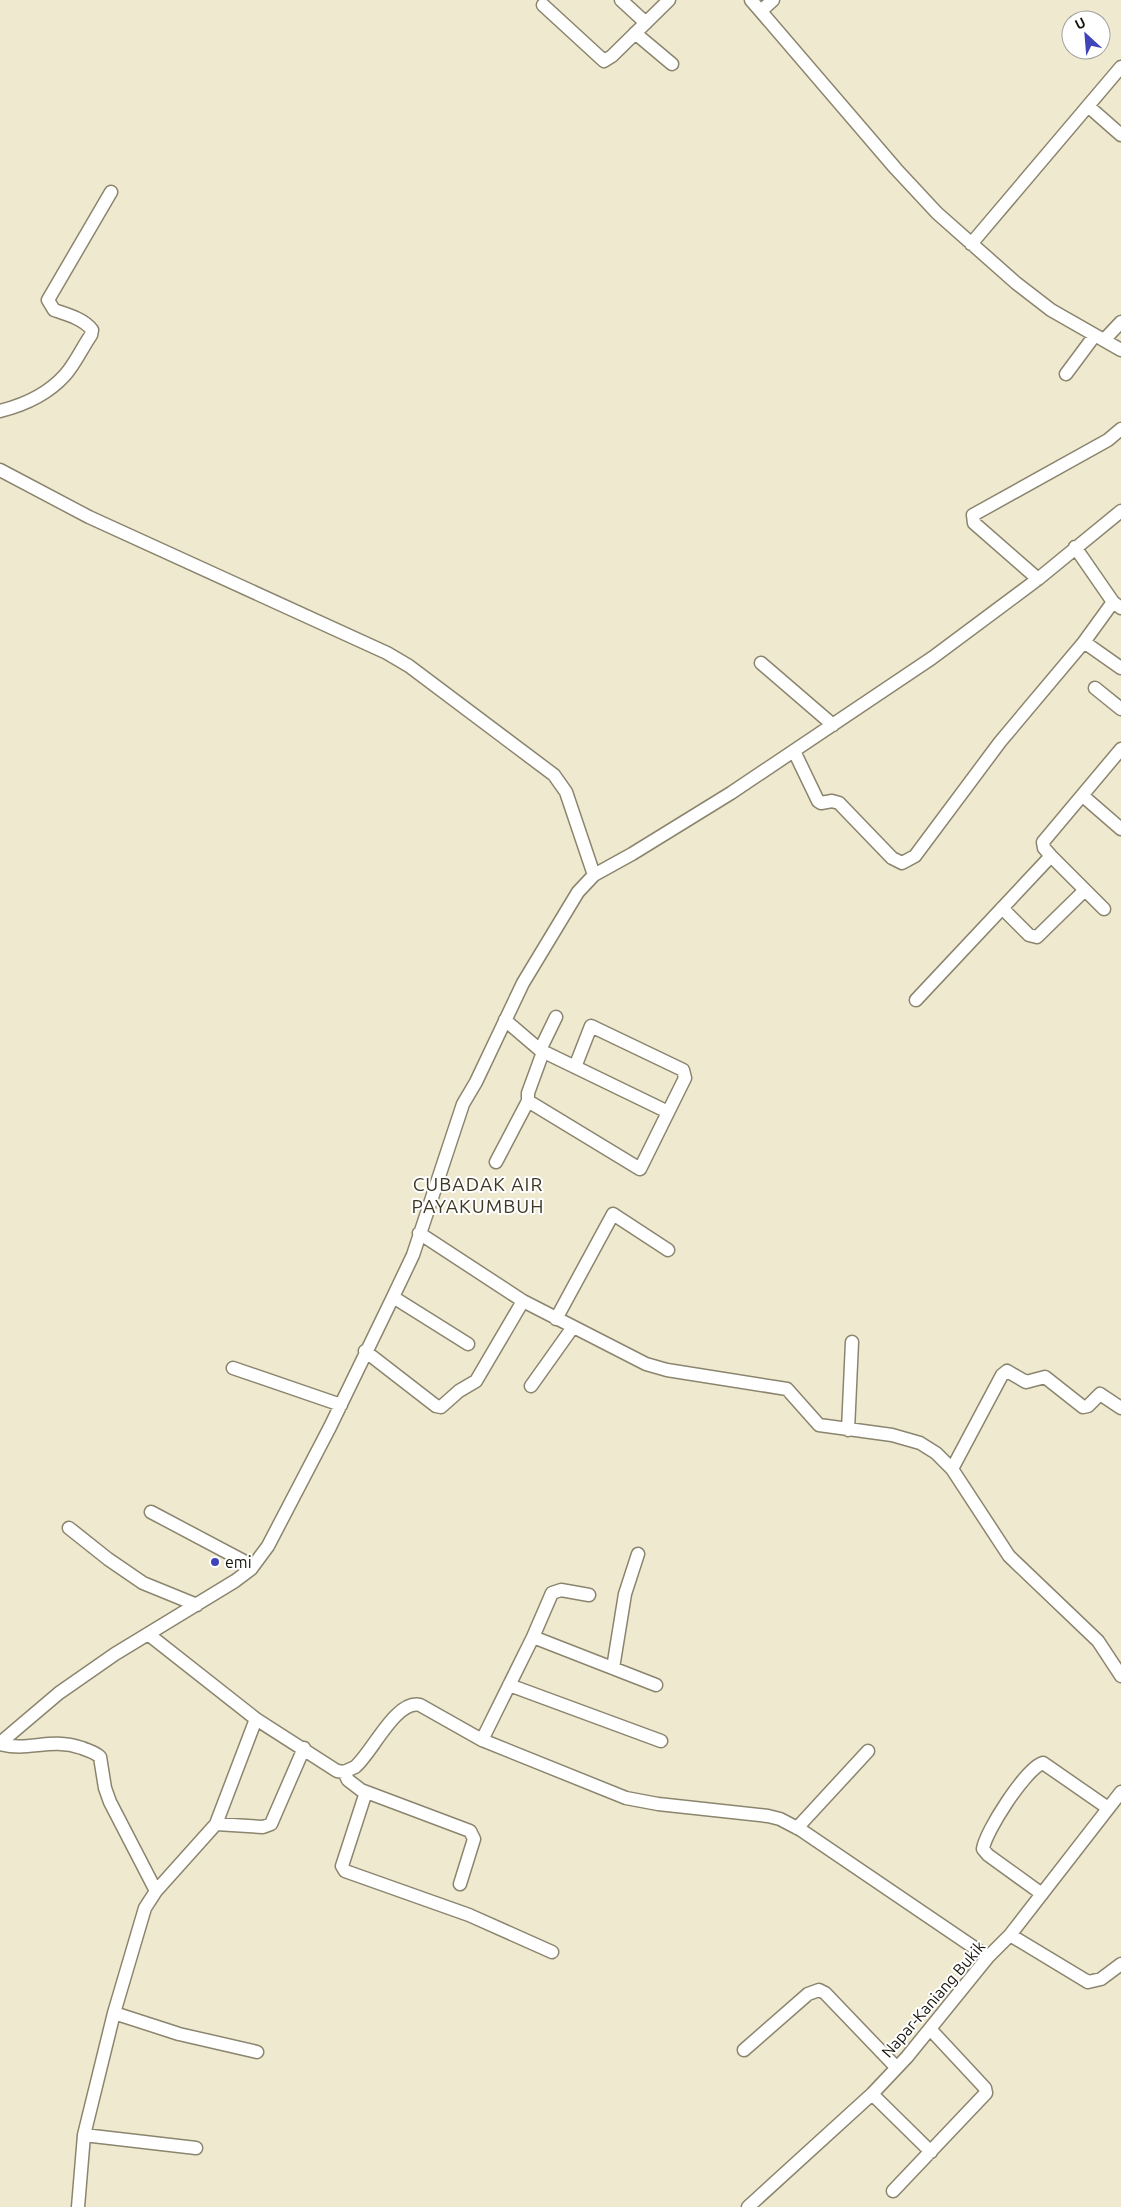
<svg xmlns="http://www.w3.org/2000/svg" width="1121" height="2207" font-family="Ubuntu,sans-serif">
	<rect width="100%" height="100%" fill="#efe9d0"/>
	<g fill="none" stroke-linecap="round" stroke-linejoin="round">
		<defs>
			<path id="minor" d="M621,0L646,23
				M751,0L896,169L937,213L1016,283L1051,310L1121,350
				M543,5L604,61L612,56L669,0
				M761,11L773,0
				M635,33L672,64
				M1088,106L1121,135
				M971,244L1121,67
				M1104,340L1121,322
				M1066,374L1095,335
				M0,411C24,405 48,394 65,375C75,364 82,348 91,335L92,330C84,319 66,314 54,310L48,300L111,192
				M0,470L89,517L387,653L409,666L554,775L566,792L594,875
				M1075,547L1113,602L1121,608
				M1038,579L974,523L973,515L1108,440L1121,429
				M1084,642L1121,668
				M761,663L833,725
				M1095,688L1121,709
				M794,751L818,801L821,803L832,801L839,803L892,858L902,863L915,856L1000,742L1084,642L1113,602
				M1083,796L1121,829
				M1002,908L1029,935L1037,937L1085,890
				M1104,909L1051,856L1044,848L1043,842L1121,749
				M916,1000L1051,856
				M505,1020L540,1050L668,1112
				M540,1050L556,1017
				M543,1052L528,1093V1101L640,1169L685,1078L683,1070L591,1026L575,1067
				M496,1162L528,1101
				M419,1233L523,1301L646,1364L667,1370L787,1389L819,1425L892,1435L920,1443L936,1453L952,1469L1009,1556L1098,1641L1121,1676
				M393,1297L468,1344
				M556,1319L613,1214L668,1250
				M365,1351L436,1406L441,1407L459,1391L476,1381L523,1301
				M233,1368L341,1405
				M531,1386L573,1327
				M848,1430L852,1342
				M952,1469L1002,1375L1007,1371L1026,1382L1045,1377L1083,1407L1088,1406L1100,1394L1121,1408
				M151,1512L253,1566
				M69,1528L108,1559L143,1583L197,1605
				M148,1634L256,1719L337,1771L344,1772L355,1767C372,1753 396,1699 420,1705L482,1740L626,1798L658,1804L768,1816L780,1819L801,1830L988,1957
				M533,1637L656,1685
				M613,1668L625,1594L638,1554
				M509,1685L661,1741
				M482,1740L533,1637L552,1593L561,1590L589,1595
				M0,1743L59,1693L115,1654L235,1581L251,1569L268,1546L330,1427L393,1297L413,1255L463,1104L476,1082L523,983L578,892L594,875L632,854L731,793L932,658L1038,579L1121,511
				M0,1744C30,1752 49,1737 82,1748C89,1751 95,1752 100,1757L105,1788L110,1802L156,1891
				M344,1772L348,1780L361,1790L470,1831L474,1839L460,1884
				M366,1792L342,1866L345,1871L469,1915L552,1952
				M216,1824L263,1827L271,1824L304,1748
				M797,1828L868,1751
				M1042,1894L988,1855L983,1849C985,1832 1026,1768 1043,1763L1108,1808
				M1010,1935L1088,1982L1101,1979L1121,1964
				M114,2013L179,2034L257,2052
				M744,2050L808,1994L819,1990L825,1993L896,2067
				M872,2094L931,2152
				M84,2135L196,2148
				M893,2191L986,2093L985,2088L930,2029
				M78,2207L84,2135L114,2013L145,1908L156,1891L216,1824L256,1719
				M748,2207L872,2094L907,2057L988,1957L1010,1935L1121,1792"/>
		</defs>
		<!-- minor casing -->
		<use href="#minor" stroke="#8b856e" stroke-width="15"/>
		<!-- minor -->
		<use href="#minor" stroke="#fff" stroke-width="12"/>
	</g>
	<!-- markers -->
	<circle fill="#4044b9" stroke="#fff" stroke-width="2" cx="215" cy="1562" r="5"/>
	<g text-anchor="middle" stroke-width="4" stroke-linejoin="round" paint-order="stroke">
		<!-- poi labels -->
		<g font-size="16" fill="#16140b" stroke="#fff" text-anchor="start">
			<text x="225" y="1568">emi</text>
		</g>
		<!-- street labels -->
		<g font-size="16" fill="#16140b" stroke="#fff">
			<text transform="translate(933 1999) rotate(-49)" y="6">Napar-Kaniang Bukik</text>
		</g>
		<!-- quarter labels -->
		<g font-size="19" letter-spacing="1" fill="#3d3824" stroke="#fff">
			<text x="478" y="1191">CUBADAK AIR<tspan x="478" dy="22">PAYAKUMBUH</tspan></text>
		</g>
	</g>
	<!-- north arrow -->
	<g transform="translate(1086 35) rotate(334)"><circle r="24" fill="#ffffff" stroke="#a2a19d"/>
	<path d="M0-4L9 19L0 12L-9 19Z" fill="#4044b9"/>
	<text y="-8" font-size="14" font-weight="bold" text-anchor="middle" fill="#16140b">U</text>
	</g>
</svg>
